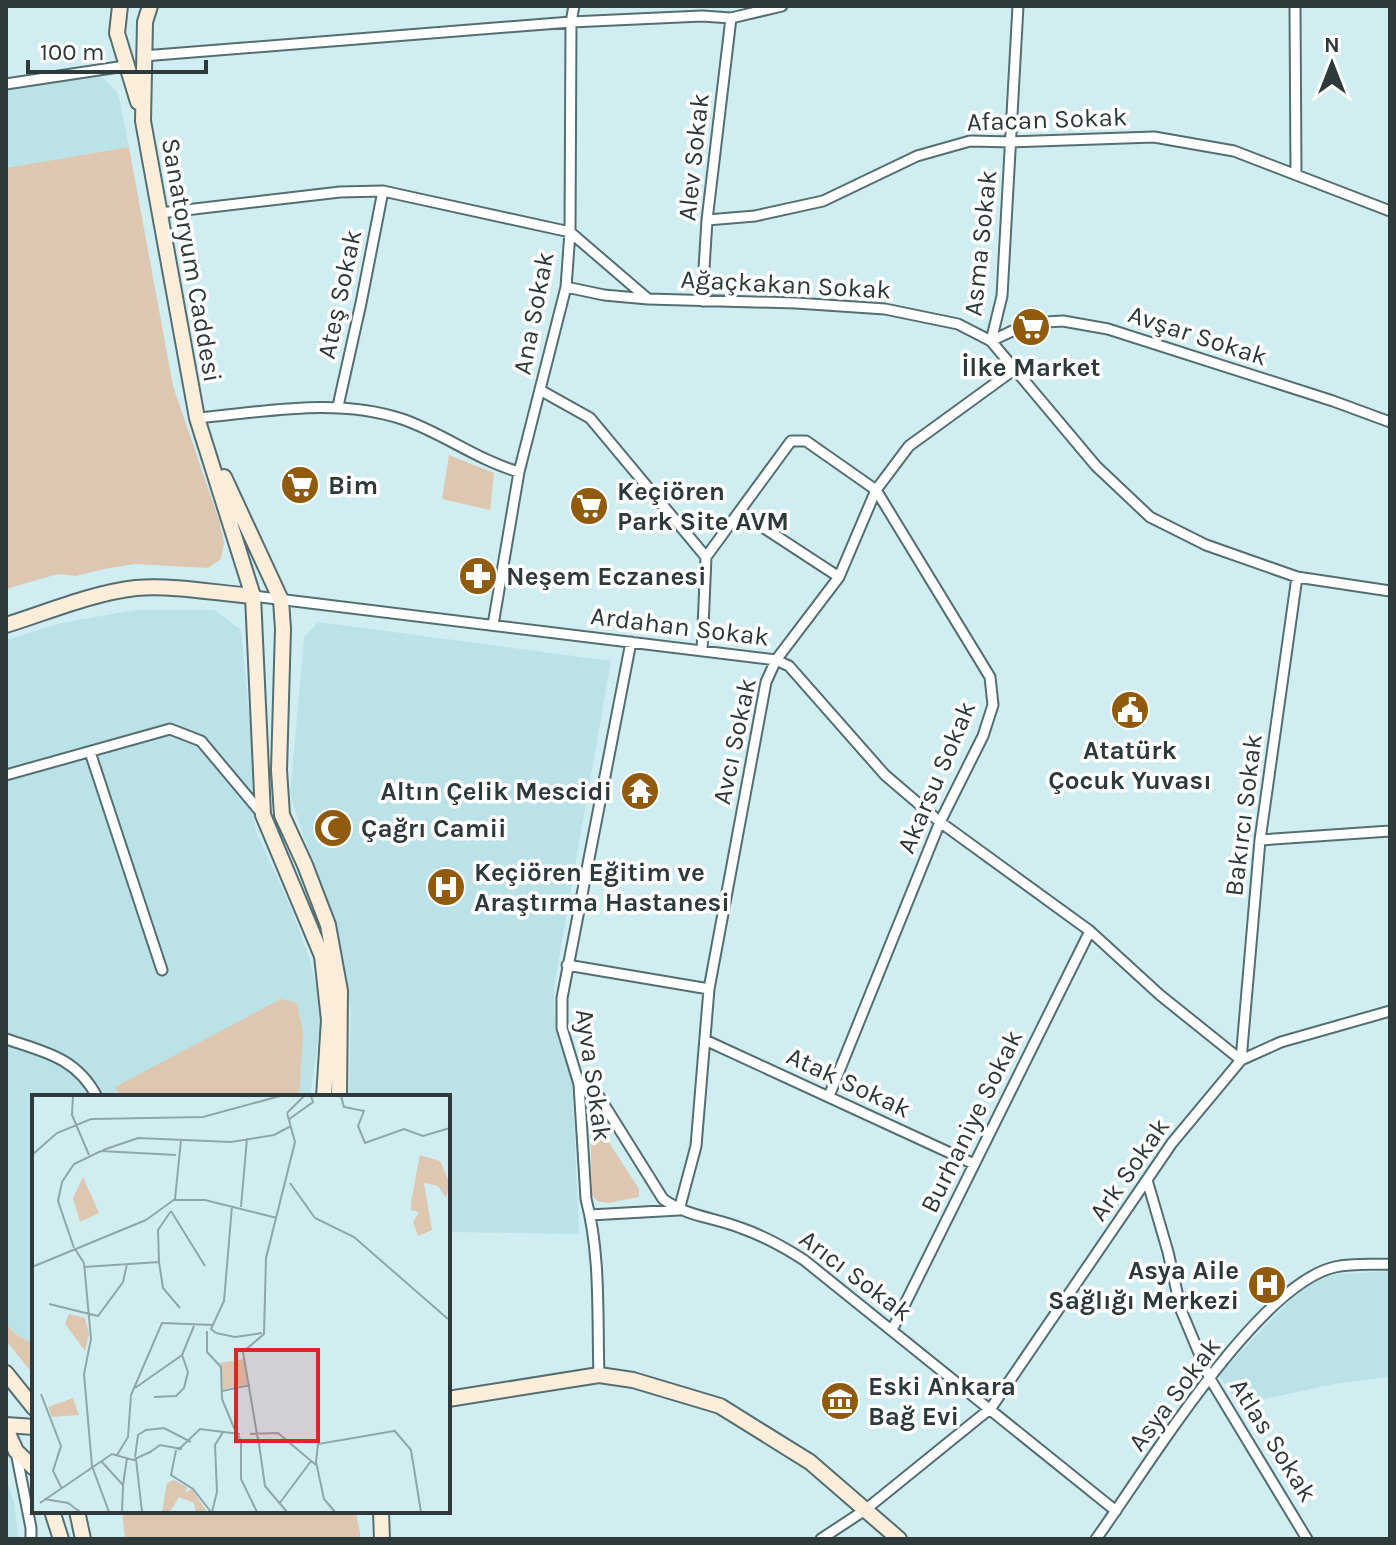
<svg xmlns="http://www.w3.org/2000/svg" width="1396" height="1545" font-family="Karla,sans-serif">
	<rect width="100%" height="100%" fill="#d0eef2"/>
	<!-- built -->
	<path fill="#bbe2e6" d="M100,75L118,93L129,147L6,168V89Z
		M135,610H214L241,630L251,736L255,829L292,910L310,960L322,1014L310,1097H34V1344L18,1336L6,1324V640L61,623Z
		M318,622L611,661L554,987L555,1030L572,1075L579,1234L448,1232V1097H349L351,1011L340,944L290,795L304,637Z
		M1390,1271V1377L1334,1384L1238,1405L1219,1375L1286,1304L1302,1289L1327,1275Z
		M6,1478L14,1503L19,1539H6Z"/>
	<!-- green -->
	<path fill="#ddc7b0" d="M129,147L173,386L219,520L224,543L221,559L208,568L135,564L103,569L76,576L58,574L6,589V168Z
		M449,455L494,473L490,510L442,499Z
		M281,999L297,1003L303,1034L299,1097H120L115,1087Z
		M590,1113L639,1189V1197L608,1203L597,1201L592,1195Z
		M6,1324L18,1336L34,1344V1375L6,1341Z
		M122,1511H356L361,1539H125Z"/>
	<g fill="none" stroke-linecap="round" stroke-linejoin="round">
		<defs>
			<path id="street" d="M1295,6L1296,175
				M143,56L571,22L702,16L731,18L782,6
				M6,84L125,66
				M160,213L340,192L383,191L570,232L648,299L796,303L885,309L958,324L991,341L1096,466L1150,517L1206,545L1297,577L1390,591
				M707,220L755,216L823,201L917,156L970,141L1012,142L1154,137L1234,151L1390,211
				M566,287L604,295L648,299
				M702,301L707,220L731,18
				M991,341L1029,323L1063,321L1108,329L1333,401L1390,422
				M991,341L1002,296L1018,6
				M540,390L590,418L706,557L791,441H806L876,490L990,677L993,705L983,736L940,822L829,1096
				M338,406L361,303L383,191
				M197,418C265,412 336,397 402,419C443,433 477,460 519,472
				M741,513L839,577
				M253,596L776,660L789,666L885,775L940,822L1090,931L1160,995L1241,1060
				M493,625L519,472L566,287L570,232L571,22L574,6
				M702,651L706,557
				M90,752L162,970
				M6,775L170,729L201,741L263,815
				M1260,840L1390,831
				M567,965L709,989
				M6,1039C45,1052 77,1058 97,1097
				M705,1040L974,1164
				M1241,1060L1260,840L1297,577
				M579,1084L598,1095L663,1199C688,1217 713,1217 741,1228C764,1236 784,1247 804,1260L1116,1511
				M1147,1180L1168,1252L1181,1310L1209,1377L1307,1539
				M590,1215L679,1210L696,1146L709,989L766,682L776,660L839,577L876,490L909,446L1015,369
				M892,1330L1090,931
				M599,1375C597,1318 601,1255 586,1199L579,1084L562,1028V998L631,642
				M16,1452L31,1528V1539
				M821,1539L865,1510L991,1408L1172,1143L1241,1060L1281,1042L1390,1011
				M1096,1539C1144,1473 1257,1284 1335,1267C1352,1263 1372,1265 1390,1264"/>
			<path id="secondary" d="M120,6L117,33L138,102
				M150,6L145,22L143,121L197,418L253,596L263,815L322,956L329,1020L324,1097
				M224,477L281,600L283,629L279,770L282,815L305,865L328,925L340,991L339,1097
				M6,625C48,612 92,593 136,588C175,585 215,593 253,596
				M6,1373L34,1408
				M448,1399L599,1375L633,1380L720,1406L810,1462L899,1539
				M6,1425L34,1427
				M6,1429L16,1451L34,1468
				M52,1511L61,1539
				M77,1511L83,1539
				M381,1511L382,1539"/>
		</defs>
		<!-- street casing -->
		<use href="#street" stroke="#546e72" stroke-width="13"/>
		<!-- secondary casing -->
		<use href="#secondary" stroke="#546e72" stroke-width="18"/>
		<!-- street -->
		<use href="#street" stroke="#fff" stroke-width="9"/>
		<!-- secondary -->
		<use href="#secondary" stroke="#fdeddb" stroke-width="14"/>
	</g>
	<!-- icons -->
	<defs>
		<symbol id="supermarket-disc" viewBox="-11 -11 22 22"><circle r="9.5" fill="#905b0d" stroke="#fff"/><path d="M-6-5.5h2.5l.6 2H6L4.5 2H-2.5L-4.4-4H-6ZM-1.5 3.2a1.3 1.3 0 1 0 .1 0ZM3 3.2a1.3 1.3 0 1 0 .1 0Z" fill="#fff"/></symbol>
		<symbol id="pharmacy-disc" viewBox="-11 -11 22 22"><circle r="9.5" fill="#905b0d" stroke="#fff"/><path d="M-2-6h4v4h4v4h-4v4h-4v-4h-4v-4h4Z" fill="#fff"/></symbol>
		<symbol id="civic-disc" viewBox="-11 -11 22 22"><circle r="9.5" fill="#905b0d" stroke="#fff"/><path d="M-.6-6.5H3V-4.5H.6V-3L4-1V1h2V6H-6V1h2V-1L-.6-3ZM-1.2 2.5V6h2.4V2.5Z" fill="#fff"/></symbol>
		<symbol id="temple-disc" viewBox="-11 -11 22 22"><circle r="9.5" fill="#905b0d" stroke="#fff"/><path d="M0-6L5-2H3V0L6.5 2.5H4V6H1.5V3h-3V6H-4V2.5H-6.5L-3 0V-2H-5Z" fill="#fff"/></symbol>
		<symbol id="mosque-disc" viewBox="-11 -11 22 22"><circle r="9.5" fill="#905b0d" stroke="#fff"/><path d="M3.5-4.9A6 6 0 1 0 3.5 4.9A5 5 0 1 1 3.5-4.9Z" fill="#fff"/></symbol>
		<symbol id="hospital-disc" viewBox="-11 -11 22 22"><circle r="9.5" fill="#905b0d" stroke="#fff"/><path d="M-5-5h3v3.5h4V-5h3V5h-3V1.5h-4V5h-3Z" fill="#fff"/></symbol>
		<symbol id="museum-disc" viewBox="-11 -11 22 22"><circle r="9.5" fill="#905b0d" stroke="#fff"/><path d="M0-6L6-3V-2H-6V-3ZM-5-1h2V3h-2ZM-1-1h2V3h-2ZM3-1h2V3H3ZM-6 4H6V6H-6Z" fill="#fff"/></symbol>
	</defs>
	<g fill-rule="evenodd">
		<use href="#supermarket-disc" x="1009" y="305" width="44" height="44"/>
		<use href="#supermarket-disc" x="278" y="463" width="44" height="44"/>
		<use href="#supermarket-disc" x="567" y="484" width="44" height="44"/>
		<use href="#pharmacy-disc" x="456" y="554" width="44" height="44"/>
		<use href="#civic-disc" x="1108" y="688" width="44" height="44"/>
		<use href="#temple-disc" x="618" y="769" width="44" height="44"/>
		<use href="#mosque-disc" x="311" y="806" width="44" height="44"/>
		<use href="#hospital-disc" x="424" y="865" width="44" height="44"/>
		<use href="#hospital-disc" x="1245" y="1263" width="44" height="44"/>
		<use href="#museum-disc" x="818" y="1379" width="44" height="44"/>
	</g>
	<g text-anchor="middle" stroke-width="7" stroke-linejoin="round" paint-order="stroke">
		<!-- street labels -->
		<g font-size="26" fill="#2d393a" stroke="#fff">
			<text transform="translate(1047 119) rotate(-2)" y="9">Afacan Sokak</text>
			<text transform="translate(693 157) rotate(-84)" y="9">Alev Sokak</text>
			<text transform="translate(980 243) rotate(-84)" y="9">Asma Sokak</text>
			<text transform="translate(192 260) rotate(80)" y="9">Sanatoryum Caddesi</text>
			<text transform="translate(786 284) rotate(3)" y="9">Ağaçkakan Sokak</text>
			<text transform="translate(339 294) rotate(-78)" y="9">Ateş Sokak</text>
			<text transform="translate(533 313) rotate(-79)" y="9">Ana Sokak</text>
			<text transform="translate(1198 335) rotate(18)" y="9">Avşar Sokak</text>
			<text transform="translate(680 626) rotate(7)" y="9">Ardahan Sokak</text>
			<text transform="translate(734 741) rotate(-78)" y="9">Avcı Sokak</text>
			<text transform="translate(936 777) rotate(-67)" y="9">Akarsu Sokak</text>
			<text transform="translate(1243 815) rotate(-83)" y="9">Bakırcı Sokak</text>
			<text transform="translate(594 1075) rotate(82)" y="9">Ayva Sokak</text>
			<text transform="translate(849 1082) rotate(25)" y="9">Atak Sokak</text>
			<text transform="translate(971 1121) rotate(-64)" y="9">Burhaniye Sokak</text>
			<text transform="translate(1129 1169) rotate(-55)" y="9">Ark Sokak</text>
			<text transform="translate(856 1275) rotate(37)" y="9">Arıcı Sokak</text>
			<text transform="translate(1174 1394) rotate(-53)" y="9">Asya Sokak</text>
			<text transform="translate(1274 1440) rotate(58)" y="9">Atlas Sokak</text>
		</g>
		<!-- poi labels -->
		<g font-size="26" font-weight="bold" fill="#2d393a" stroke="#fff" text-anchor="start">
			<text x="1031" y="376" text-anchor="middle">İlke Market</text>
			<text x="328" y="494">Bim</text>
			<text x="617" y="500">Keçiören<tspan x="617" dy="30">Park Site AVM</tspan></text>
			<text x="506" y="585">Neşem Eczanesi</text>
			<text x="1130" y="759" text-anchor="middle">Atatürk<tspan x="1130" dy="30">Çocuk Yuvası</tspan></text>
			<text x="612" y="800" text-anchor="end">Altın Çelik Mescidi</text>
			<text x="361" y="837">Çağrı Camii</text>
			<text x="474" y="881">Keçiören Eğitim ve<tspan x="474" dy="30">Araştırma Hastanesi</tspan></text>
			<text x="1239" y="1279" text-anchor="end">Asya Aile<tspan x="1239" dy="30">Sağlığı Merkezi</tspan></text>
			<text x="868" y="1395">Eski Ankara<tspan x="868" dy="30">Bağ Evi</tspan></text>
		</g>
	</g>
	<!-- overview -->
	<g transform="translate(32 1095)">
		<rect width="418" height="418" fill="#d0eef2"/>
		<path d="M388,60L408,66L418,89L414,103L406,91L392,88L400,135L386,141L381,127L387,117L379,115V107ZM51,82L67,118L48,127L41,103ZM37,219L53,223L57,239L53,256L33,229ZM212,264L216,289L191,294L187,268ZM41,303L47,320L20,322L16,312ZM142,385L155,392L153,398L160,394L175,417H164L162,408L147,402L138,417H130L135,388Z" fill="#ddc7b0"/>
		<path fill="none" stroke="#8fa6a8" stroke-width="2" d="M41,1L40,20L57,60M309,1L312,12L332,16L326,31L333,48L372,34L391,41L418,33M255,18L272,1M256,25L281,7L279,1M71,55L106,43L199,47L242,40L259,31M0,60L25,38L59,24L171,22L248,1M258,88L283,123L322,142L416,224M142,105H173L245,123M209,112L215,43M139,116L126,135L127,167L131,193L148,213M139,116L173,171M114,125L143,104L149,45M42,153L26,106L30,87L42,69L69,56L144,60M43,154L52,168L59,244L52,279L60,371L77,417M0,172L114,125M52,172L127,167M17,209L66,221L91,187L95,169M175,236V257L189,272L190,304L202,333M184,238L179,234L192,206L200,111M184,238L203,242L230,238M103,293L150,260L162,231M190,296L218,290M9,299L29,351L21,376L30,394M122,302L144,301L152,293L156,277L150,260M202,333L209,346V384L225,417M362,335L379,355L389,417M218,339L246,338L284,370M226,342L233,391L255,417M226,345L211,257L232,239L234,163L263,47L255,18M144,355L139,380L161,394L179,417M146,355L168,334L208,339M117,358L128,350L150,354M85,360L96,342L99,300L130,228L181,230M103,362L106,340L114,335L132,333L159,347M104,364L110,417M70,367L91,390L90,417M91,390L95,363M12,404L36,408L48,417M8,408L80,359L101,365L120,356M247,409L279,366M180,417L185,397L183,350L191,337M303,417L292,404L284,367L286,349L362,336"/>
		<path fill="#d62828" fill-opacity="0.15" stroke="#d62828" stroke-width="4" d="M204,255H286V346H204Z"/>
		<rect width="418" height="418" fill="none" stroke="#2d393a" stroke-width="4"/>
	</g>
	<!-- border -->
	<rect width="1396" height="1545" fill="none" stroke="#2d393a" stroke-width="16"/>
	<!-- north arrow -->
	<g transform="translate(1332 64)" stroke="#ffffff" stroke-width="6" paint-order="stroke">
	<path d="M0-6L14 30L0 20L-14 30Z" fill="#2d393a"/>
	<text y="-12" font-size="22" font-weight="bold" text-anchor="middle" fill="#2d393a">N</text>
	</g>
	<!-- scale -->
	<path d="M28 60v12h178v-12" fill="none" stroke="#2d393a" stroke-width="4"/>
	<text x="40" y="60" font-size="24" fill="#2d393a" stroke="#ffffff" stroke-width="6" paint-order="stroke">100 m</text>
</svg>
